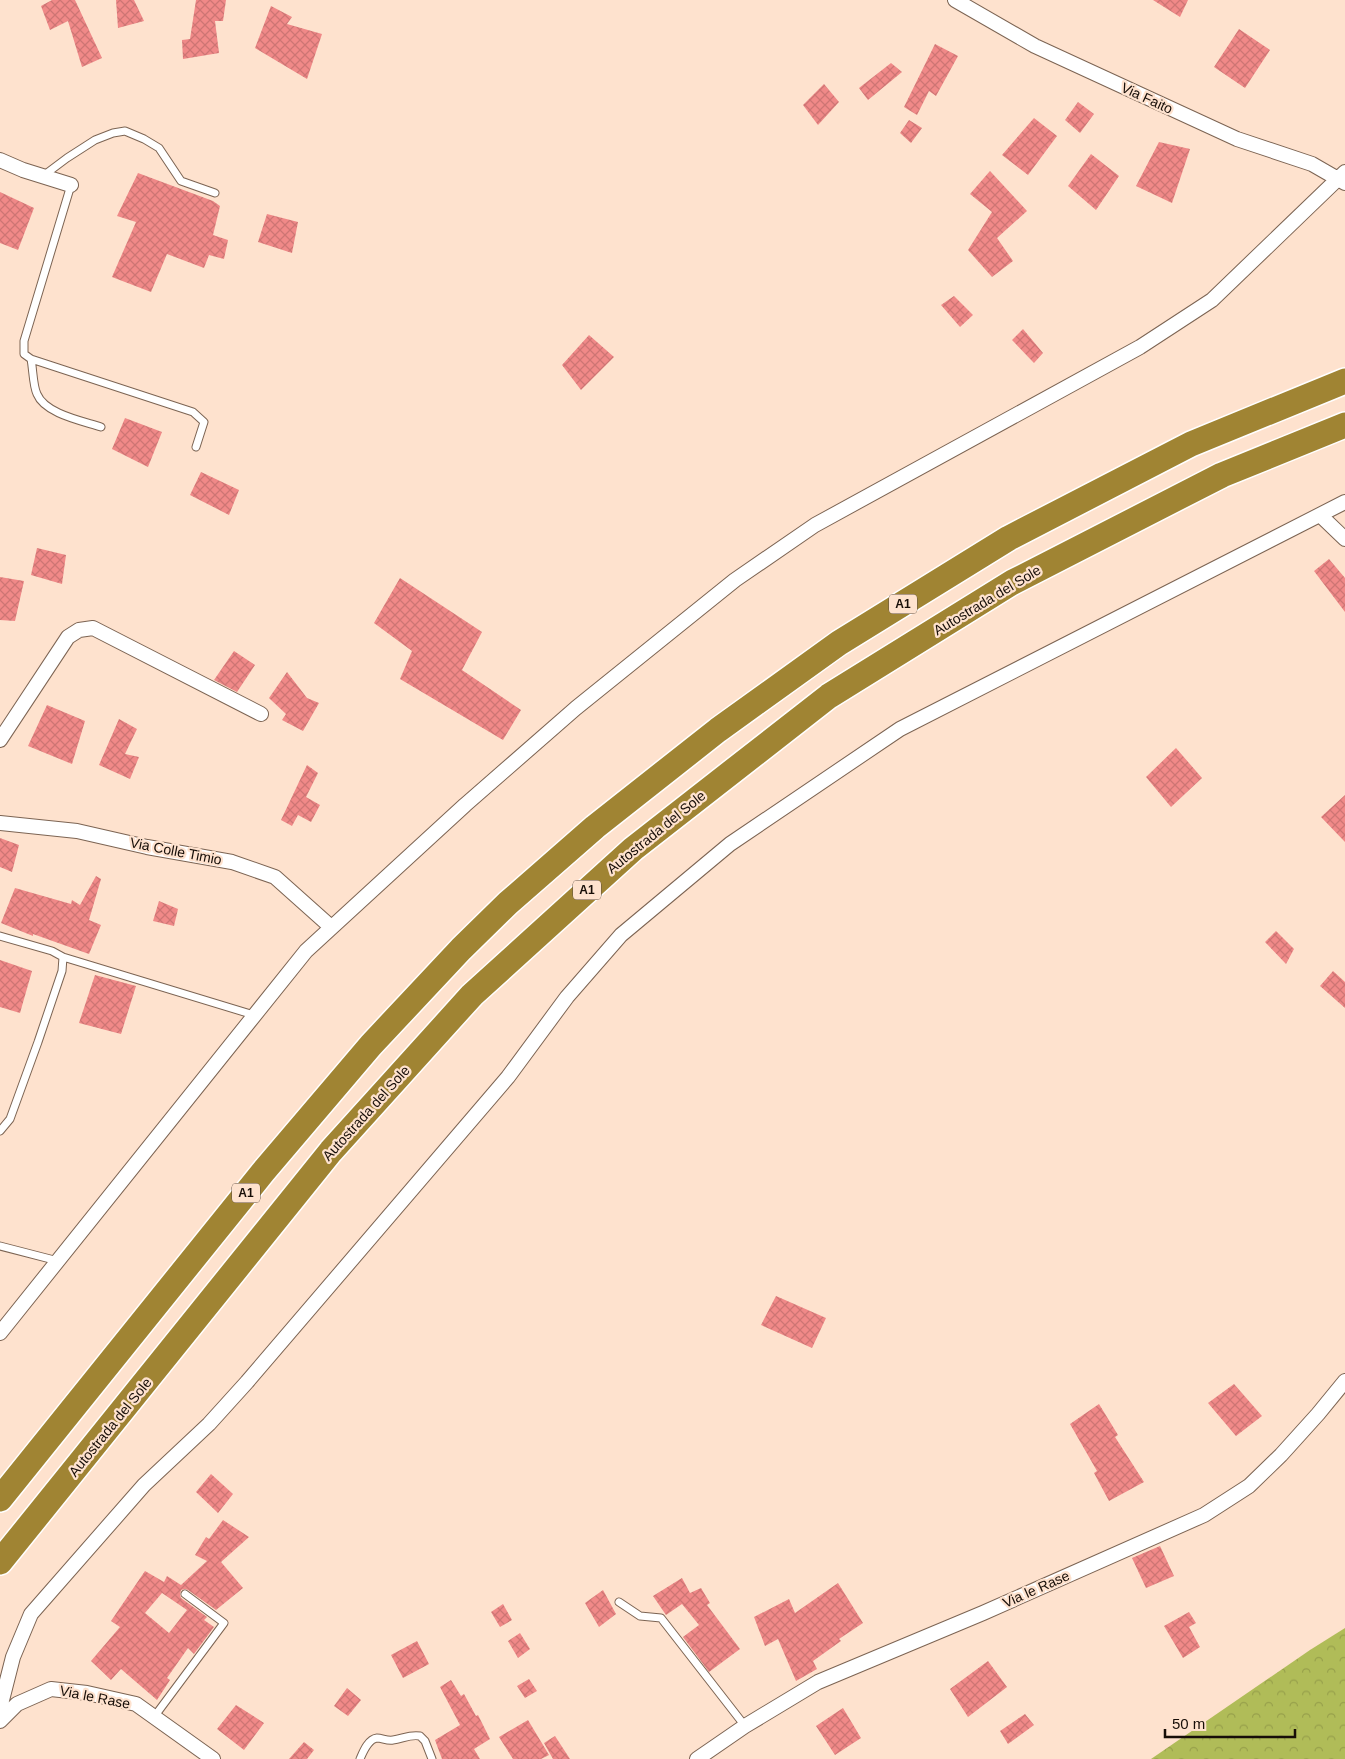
<svg xmlns="http://www.w3.org/2000/svg" width="1345" height="1759" font-family="Helvetica,sans-serif">
	<defs>
		<pattern id="forest-crowns" width="20" height="18" patternUnits="userSpaceOnUse" patternTransform="scale(1.25)"><rect width="20" height="18" fill="#b0bc58"/><path d="M2 6a3 3 0 1 1 6 0M12 15a3 3 0 1 1 6 0" fill="none" stroke="#97a04b"/></pattern>
		<pattern id="building-cross-hatch" width="8" height="8" patternUnits="userSpaceOnUse" patternTransform="scale(1.25)"><rect width="8" height="8" fill="#f08988"/><path d="M0 0l8 8M0 8l8-8" fill="none" stroke="#cd7574"/></pattern>
	</defs>
	<rect width="100%" height="100%" fill="#fee2ce"/>
	<!-- forest -->
	<path fill="url(#forest-crowns)" d="M1345,1628V1759H1151L1310,1650Z"/>
	<!-- building -->
	<path fill="url(#building-cross-hatch)" fill-rule="evenodd" d="M52,0H75L102,58L82,67L68,21L50,30L41,6Z
		M116,0H134L144,21L118,28Z
		M196,0H226L223,21H215L219,53L183,59L182,40L190,39Z
		M1153,0H1188L1180,17Z
		M271,6L292,17L287,24L322,34L307,79L255,48Z
		M1239,29L1270,50L1245,88L1214,67Z
		M935,44L958,56L936,96L929,91L917,115L904,107Z
		M891,63L902,72L868,100L859,88Z
		M824,84L839,102L818,125L803,105Z
		M1078,102L1094,114L1080,133L1065,120Z
		M1034,118L1057,136L1028,175L1002,155Z
		M909,120L922,128L911,143L900,133Z
		M1159,142L1190,149L1172,203L1136,186Z
		M1091,154L1119,176L1096,210L1068,186Z
		M990,171L1027,211L997,238L1013,261L992,277L968,250L992,212L970,194Z
		M138,173L213,201L220,206L213,235L228,240L224,259L209,255L204,268L167,254L151,292L112,277L136,222L117,216Z
		M0,192L34,208L18,250L0,243Z
		M267,214L298,222L292,253L258,242Z
		M954,296L973,315L960,327L941,305Z
		M1023,329L1043,353L1034,363L1012,340Z
		M589,335L614,357L581,390L562,365Z
		M125,418L162,432L148,467L112,449Z
		M201,472L239,490L229,515L190,495Z
		M37,548L66,555L62,584L31,575Z
		M1329,559L1345,578V612L1314,571Z
		M0,577L24,581L15,621L0,620Z
		M400,578L482,632L462,670L521,710L503,740L400,679L412,651L374,623Z
		M234,651L255,665L237,692L214,680Z
		M287,672L307,698L319,703L303,731L282,720L286,714L269,698Z
		M47,705L85,721L72,764L28,746Z
		M119,719L137,729L125,754L139,757L130,779L99,765Z
		M1176,748L1202,778L1171,807L1146,777Z
		M307,765L318,773L306,797L320,805L311,822L298,815L292,826L281,820Z
		M1345,795V842L1321,817Z
		M0,838L19,845L12,872L0,867Z
		M96,876L101,879L89,920L101,925L89,954L33,934V936L1,923L15,888L71,904L72,900L80,905Z
		M159,901L178,909L174,926L153,921Z
		M1276,931L1294,949L1286,964L1265,942Z
		M0,960L32,971L20,1013L0,1007Z
		M1333,971L1345,982V1008L1320,986Z
		M95,975L136,986L121,1034L79,1023Z
		M776,1296L826,1318L812,1348L761,1325Z
		M1234,1384L1262,1416L1236,1436L1208,1403Z
		M1099,1404L1118,1435L1115,1437L1144,1482L1109,1501L1094,1473L1097,1471L1070,1424Z
		M211,1474L233,1494L218,1513L196,1492Z
		M223,1520L249,1537L221,1562L243,1588L216,1610L188,1590L185,1589L181,1590L180,1594L181,1598L207,1617L204,1620L214,1627L194,1654L188,1648L167,1678L170,1680L157,1700L121,1669L111,1680L91,1661L120,1627L111,1621L145,1571L164,1582L167,1576L181,1585L207,1561L195,1555L206,1537L209,1539ZM162,1593L187,1610L169,1633L145,1613Z
		M1160,1546L1174,1576L1146,1588L1132,1558Z
		M682,1578L690,1593L701,1588L710,1603L707,1605L740,1649L709,1672L683,1637L699,1625L682,1604L666,1615L653,1596Z
		M838,1583L863,1623L839,1639L841,1641L813,1661L817,1669L796,1681L778,1639L765,1646L754,1617L789,1599L795,1613Z
		M603,1590L616,1614L599,1627L585,1603Z
		M503,1604L512,1620L500,1627L491,1612Z
		M1189,1612L1196,1623L1189,1627L1200,1647L1183,1658L1164,1626Z
		M520,1633L530,1649L518,1658L508,1641Z
		M417,1641L429,1664L403,1678L391,1655Z
		M988,1661L1007,1687L968,1717L950,1689Z
		M529,1679L537,1691L525,1698L517,1686Z
		M451,1680L461,1696L464,1694L476,1716L478,1715L490,1739L474,1749L480,1759H442L435,1740L460,1725L440,1687Z
		M347,1688L361,1700L348,1716L334,1706Z
		M236,1705L264,1723L244,1750L217,1729Z
		M843,1708L861,1738L835,1755L816,1726Z
		M1025,1714L1034,1725L1008,1744L1000,1731Z
		M528,1720L549,1755L541,1759H513L499,1737Z
		M555,1736L570,1759H553L544,1743Z
		M304,1742L314,1750L307,1759H289Z"/>
	<g fill="none" stroke-linecap="round" stroke-linejoin="round">
		<defs>
			<path id="service" d="M43,176L67,158L95,140L113,133L125,131L144,139L159,148L181,181L215,193
				M71,185L24,341V354L31,359L193,412L204,422L196,447
				M31,359C33,369 33,386 37,394C45,414 83,421 101,427
				M0,936L52,951L63,957L62,971L38,1042L10,1119L0,1131
				M63,957L254,1015
				M0,1246L58,1261
				M619,1602L640,1616L661,1618L745,1726
				M154,1717L224,1623L185,1594
				M360,1759C363,1752 368,1739 377,1738C382,1738 387,1741 393,1740C402,1739 410,1734 420,1736L425,1741L432,1759"/>
			<path id="minor" d="M955,0L1035,46L1237,139L1312,164L1345,183
				M0,160L23,170L71,185
				M1320,515L1345,539
				M0,740L68,637L79,630L93,628L261,714
				M0,823L77,831L147,847L232,862L275,877L331,927
				M0,1333L306,951L465,805L576,708L735,580L815,525L1140,347L1212,300L1345,172
				M0,1708L13,1657L31,1614L144,1485L209,1424L247,1382L508,1077L567,997L621,935L730,844L900,729L1345,502
				M0,1721L17,1704L51,1689L87,1693L136,1704L213,1759
				M697,1759L745,1726L818,1682L983,1613L1204,1515L1249,1486L1281,1455L1318,1414L1345,1381"/>
			<path id="motorway" d="M0,1499L263,1172L371,1045L461,949L508,903L595,827L718,730L839,643L1009,538L1191,444L1345,381
				M0,1562L331,1151L472,995L633,849L829,696L1013,582L1222,475L1345,425"/>
		</defs>
		<!-- service casing -->
		<use href="#service" stroke="#7c6453" stroke-width="9"/>
		<!-- minor casing -->
		<use href="#minor" stroke="#7c6453" stroke-width="16"/>
		<!-- motorway casing -->
		<use href="#motorway" stroke="#fff" stroke-width="28"/>
		<!-- service -->
		<use href="#service" stroke="#fff" stroke-width="7"/>
		<!-- minor -->
		<use href="#minor" stroke="#fff" stroke-width="14"/>
		<!-- motorway -->
		<use href="#motorway" stroke="#a08433" stroke-width="25"/>
	</g>
	<g text-anchor="middle" stroke-width="4.5" stroke-linejoin="round" paint-order="stroke">
		<!-- shield labels -->
		<g fill="#fee2ce" stroke="#5c4e43" stroke-width="1">
			<rect x="889" y="594.5" width="28" height="19" rx="4"/>
			<rect x="573" y="880.5" width="28" height="19" rx="4"/>
			<rect x="232" y="1183.5" width="28" height="19" rx="4"/>
		</g>
		<g font-size="12" font-weight="bold" fill="#170e08">
			<text x="903" y="608">A1</text>
			<text x="587" y="894">A1</text>
			<text x="246" y="1197">A1</text>
		</g>
		<!-- street labels -->
		<g font-size="14" fill="#170e08" stroke="#fee2ce">
			<text transform="translate(1147 98) rotate(25)" y="5">Via Faito</text>
			<text transform="translate(987 600) rotate(-31)" y="5">Autostrada del Sole</text>
			<text transform="translate(656 832) rotate(-39)" y="5">Autostrada del Sole</text>
			<text transform="translate(176 851) rotate(11)" y="5">Via Colle Timio</text>
			<text transform="translate(366 1113) rotate(-48)" y="5">Autostrada del Sole</text>
			<text transform="translate(110 1427) rotate(-51)" y="5">Autostrada del Sole</text>
			<text transform="translate(1036 1589) rotate(-24)" y="5">Via le Rase</text>
			<text transform="translate(95 1697) rotate(11)" y="5">Via le Rase</text>
		</g>
	</g>
	<!-- scale -->
	<path d="M1165 1729v8h130v-8" fill="none" stroke="#170e08" stroke-width="2.5"/>
	<text x="1172" y="1729" font-size="15" fill="#170e08" stroke="#fee2ce" stroke-width="4" paint-order="stroke">50 m</text>
</svg>
